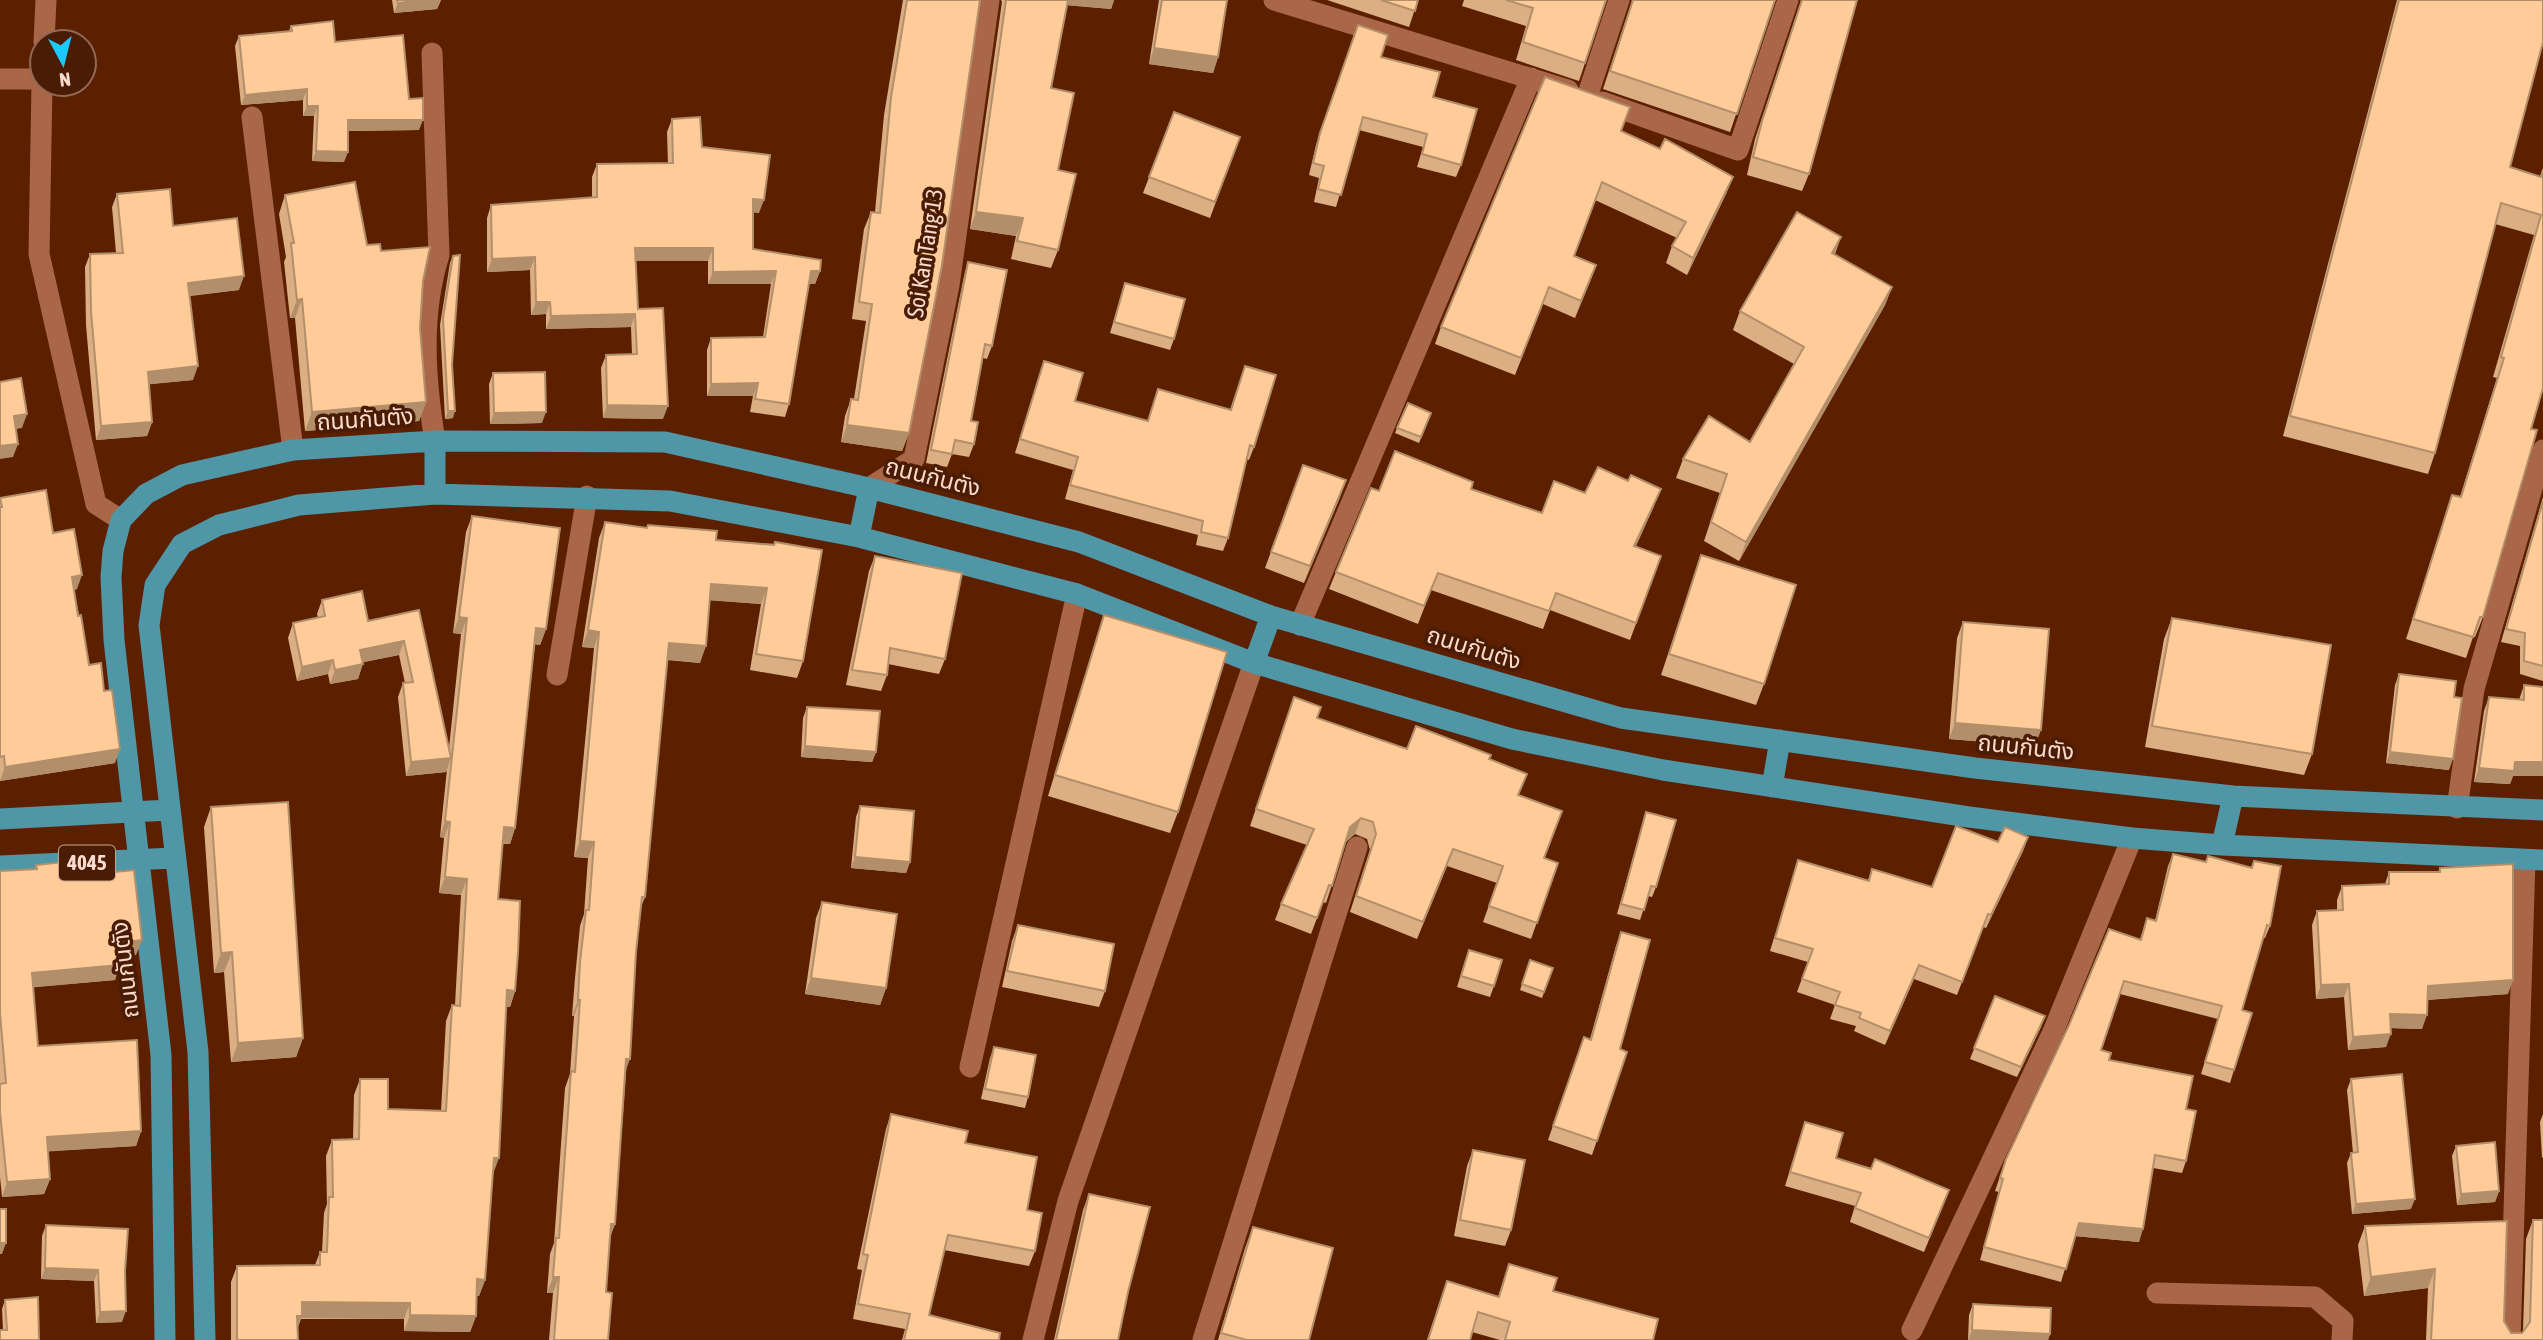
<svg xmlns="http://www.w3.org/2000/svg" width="2543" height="1340" font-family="'Asap Condensed','Noto Sans Thai',sans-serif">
	<rect width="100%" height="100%" fill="#5c2000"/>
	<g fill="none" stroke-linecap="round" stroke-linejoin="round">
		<!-- minor -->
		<path stroke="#aa6748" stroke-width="21" d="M1274,0L1568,90
			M44,42L46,0
			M432,53L439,255C420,316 425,379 435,441
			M0,79H42
			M42,84L39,254L96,504L121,520
			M1587,97L1619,0
			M1602,102L1738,150L1788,0
			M252,117L293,450
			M869,488L914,459L949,285L989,0
			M1300,625L1531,78
			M557,675L587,496
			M2457,808L2474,689L2543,450
			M970,1067L1077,594
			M2157,1293L2315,1297L2343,1321L2342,1340
			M1912,1330L2053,1032L2132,838
			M1033,1340L1068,1201L1254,663
			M1203,1340L1357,847
			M2510,1340L2525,860"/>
		<!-- major -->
		<path stroke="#4f96a6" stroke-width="21" d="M435,441V494
			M859,537L869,488
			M1254,663L1271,616
			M1772,787L1780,740
			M0,819L169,810
			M2222,845L2233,796
			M0,866L174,858
			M165,1340L161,1055L114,640L111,577L113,551L121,520L146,494L182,475L293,450L435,441L665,442L869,488L1079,542L1271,616L1621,718L1975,768L2233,796L2543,810
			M205,1340L198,1052L149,625L155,585L182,544L219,525L299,505L435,494L670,501L859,537L1077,594L1254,663L1512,739L1663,770L1969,817L2132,838L2222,845L2543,860"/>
	</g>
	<!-- wall -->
	<path fill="#dbaf83" d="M392,0H441L437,9L394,13Z
		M903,0H980L909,433L902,451L841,442L845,416L851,399H854L866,321L852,319L864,229L871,212H875L884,115Z
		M1001,0H1114L1111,9L1067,5L1051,88L1058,170V250L1051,268L1011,259L1016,236L970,229L1002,2Z
		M1159,0H1227L1218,57L1213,73L1149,64Z
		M1327,0H1418L1409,27Z
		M1464,0H1606L1579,81L1516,60L1526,26L1462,6Z
		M1632,0H1775L1730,132L1603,89L1631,4Z
		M1801,0H1857L1809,174L1802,191L1747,175L1755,139L1800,4Z
		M2397,0H2543L2510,167L2540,176L2543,168V388L2531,429L2483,617L2475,637H2473L2466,658L2406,639L2452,495L2460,497L2497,378L2493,377L2534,235L2495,224L2435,453L2428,474L2283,436Z
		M1358,25L1381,57L1433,97L1461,165L1456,177L1417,167L1423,147L1359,130L1336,207L1314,202L1319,178L1309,175L1316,145Z
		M291,26L335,42L409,99L419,130L348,131L344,162L312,161L314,116H303V100L241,105L235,46L239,36L289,31Z
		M1174,112L1240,137L1210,218L1143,193Z
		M672,119L702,147L759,213L753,212V249L820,271L815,284H809L789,404L785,417L750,412L753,396H707V350L711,338L763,337L771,284H708V261H636L638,309L663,419L603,418L601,368L606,355L632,354L631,327L546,329V314L531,315L530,270L487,272V218L491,205L592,198V177L597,164H668L667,132Z
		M1622,131L1660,149L1733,177L1726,194L1687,275L1666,263L1672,246L1677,238L1595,200L1574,256L1596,265L1575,318L1543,304L1515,375L1435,344L1441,327Z
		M117,194L173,226L239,290L190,296L193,380L149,384L152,422L147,436L96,440L86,325L85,267L90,254L116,253L112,207Z
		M285,195L367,245L381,251L423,281L420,328L426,402L419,421L305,431L295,318H290L284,262L286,257L279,214Z
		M1841,237L1835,254L1892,287L1885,305L1739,561L1704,541L1720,493L1676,478L1683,459L1750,442L1794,364L1733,330L1740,311Z
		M453,256V418L445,419L440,325L450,263Z
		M968,262L992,346L987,359L983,358L971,421L974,444L969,457L952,454L947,467L926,463L964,276Z
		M1125,283L1174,339L1170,350L1110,333Z
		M1044,361L1075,401L1148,421L1158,389L1230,410L1245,366L1254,447L1249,460L1247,459L1228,538L1223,551L1196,545L1198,535L1065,499L1073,470L1015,453Z
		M493,373L542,423L490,424L489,384Z
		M1408,403L1431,413L1419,443L1395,433Z
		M1303,465L1340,497L1304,583L1265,568Z
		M1471,489L1542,513L1585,493L1654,506L1636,546L1661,556L1630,640L1550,610L1543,629L1431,590L1418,624L1329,589L1336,572Z
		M2543,497V681L2520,674V646L2501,642Z
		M0,498L53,533L77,589L74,590L89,665L115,763L0,781Z
		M472,516L546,629L540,645L535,644L515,828L510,844H502L498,899L515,991L510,1007H506L485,1280L479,1296H477L476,1316L470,1332L404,1331V1319H301L298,1327V1340H231V1282L237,1266L315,1265L320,1252H322L324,1213L327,1204L326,1156L332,1140L353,1139L354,1095L360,1079L388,1109L441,1111L446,1021L452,1005H455L461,895L439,893L444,838L440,837L447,769L446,772L406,776L398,697L403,683H405L399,655L363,662L358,679L330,684L328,674L297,681L288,638L293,623L318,618L317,614L322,600L368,621L419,610L449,748L461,634L453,633L466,532Z
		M605,522L716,540L774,544L803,661L797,678L750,670L761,604L710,600L700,663L667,660L645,897L640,909L626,1072L615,1224L610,1237L606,1292L608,1340H549L553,1293H547L550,1254L554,1243L565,1088L570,1074L574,1016H572L575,978L580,926L584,914L588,858L574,857L594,648L582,647L599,538Z
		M1701,555L1764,684L1756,705L1661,675Z
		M875,556L945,659L939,674L888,664L887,675L881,691L846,685L869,571Z
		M1104,615L1178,812L1170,833L1048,796L1097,636Z
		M2172,618L2312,754L2304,775L2145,747L2164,639Z
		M1963,622L2035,746L1949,739L1957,638Z
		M2399,674L2454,697L2449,770L2386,763L2395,685Z
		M2524,685L2543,687V776H2513L2510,784L2474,782L2484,711L2489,697L2519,700Z
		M1294,697L1317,718L1407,749L1489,759L1519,795L1544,858L1558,863L1531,939L1483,922L1497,883L1447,866L1417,939L1350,912L1370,850L1367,839L1355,834L1346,842L1326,903L1323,902L1311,934L1275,920L1281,904L1307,845L1250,826Z
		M807,707L876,752L872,762L801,757L803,718Z
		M860,806L910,862L906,873L851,868L856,817Z
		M211,807L303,1038L296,1057L231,1062L224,972L214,973L204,827Z
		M1646,812L1656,887L1652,897L1648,896L1640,920L1617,914Z
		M2028,837L2023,851L1986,928L1983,927L1957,995L1914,979L1885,1045L1854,1031L1856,1026L1830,1019L1835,1005L1797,992L1808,962L1770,951L1798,860L1868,880L1872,869L1932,887L1998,842Z
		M2173,854L2205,862L2251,867L2254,861L2270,926L2265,938H2263L2242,1010L2234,1070L2230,1083L2201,1074L2218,1019L2120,994L2101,1050L2109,1060L2186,1109V1161L2182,1173L2153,1168L2139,1242L2075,1236L2061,1282L1980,1260L1999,1192L1995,1191L2006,1159L2140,939L2147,918L2155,921L2168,866Z
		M36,865L66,877L136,955L120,957L115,980L33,987L38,1046L141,1131L136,1146L48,1151L50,1179L44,1194L2,1197L0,1177V871L35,869Z
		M2440,868L2508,994L2427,1000L2422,1029L2391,1028L2386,1047L2348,1050L2344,997L2316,999L2312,925L2317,911L2337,910V900L2342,886L2385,884L2389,872H2438Z
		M822,902L886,988L880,1005L805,994L816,918Z
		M1018,925L1105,991L1099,1007L1002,987L1012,941Z
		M1621,932L1620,1049L1627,1052L1592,1155L1548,1140L1584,1037L1590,1039L1616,946Z
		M1530,960L1553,968L1542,998L1520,990Z
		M1465,961L1494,986L1490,997L1457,987Z
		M1995,996L2041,1027L2017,1077L1970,1059Z
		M994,1047L1028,1097L1025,1108L981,1099L990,1058Z
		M2351,1079L2411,1209L2352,1214L2347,1163L2351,1153H2353L2347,1090Z
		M891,1114L965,1143L1027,1210L1035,1251L1029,1266L944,1250L929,1315L999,1340H902L905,1329L853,1319L862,1270L857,1269L886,1129Z
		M2543,1114V1157L2542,1158L2540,1122Z
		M1805,1122L1836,1158L1949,1190L1924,1252L1850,1222L1855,1206L1785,1186Z
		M2456,1146L2499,1191L2495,1202L2457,1205L2452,1156Z
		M1473,1150L1511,1230L1505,1246L1454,1236L1467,1166Z
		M1089,1194L1118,1340H1054L1083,1210Z
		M2533,1220L2543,1340H2426L2428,1288L2364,1296L2358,1245L2365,1226L2507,1221L2504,1321L2511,1333H2522L2523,1331L2526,1239Z
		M46,1225L125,1271L122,1322L96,1323L94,1281L41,1279L42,1236Z
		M1253,1227L1309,1340H1218L1245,1248Z
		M1509,1264L1553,1291L1653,1340H1500L1472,1332L1470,1340H1427L1447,1281L1498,1297Z
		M5,1300L39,1340L3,1330L2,1309Z
		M1973,1304L2050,1334L2048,1340H1968L1969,1315Z"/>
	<!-- shaded-wall -->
	<path fill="#b28e6a" d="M422,0H441L437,9L394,13L398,3Z
		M1065,0H1114L1111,9L1064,5Z
		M1154,48L1218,57L1213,73L1149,64Z
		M307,89L303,100L241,105L245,95Z
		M307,106H318L314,116H303Z
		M348,120H423L419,130L344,131Z
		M316,151L348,152L344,162L312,161Z
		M1733,177L1726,194L1687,275L1693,258Z
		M753,199L764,200L759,213L748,212Z
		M976,212L1023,218L1016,236L970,229Z
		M1841,237L1834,255L1832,253Z
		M635,248H713L708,261H631Z
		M535,257L530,270L487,272L492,259Z
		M1596,265L1590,282L1575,318L1581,301Z
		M776,271L771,284H708L713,272Z
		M811,271H820L815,284H807Z
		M244,276L239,290L183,296L188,283Z
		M1892,287L1885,305L1739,561L1746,542Z
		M302,299L295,318H290L297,300Z
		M536,302H550L546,314L531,315Z
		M635,314L631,327L546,329L551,316Z
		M198,366L193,380L143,385L148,372Z
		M758,383L753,396H707L711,384Z
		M426,402L419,421L305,431L312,412Z
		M607,405L668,406L663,419L603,418Z
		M448,411H455L453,418L445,419Z
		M546,412L542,423L490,424L494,413Z
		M27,414L22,428L9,430L14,416Z
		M152,422L147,436L96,440L101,426Z
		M847,425L909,433L902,451L841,442Z
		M18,444L13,457L0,459V446Z
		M1346,480L1340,497L1304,583L1310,566Z
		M1661,489L1654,506L1628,563L1634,546Z
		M82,575L77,589L66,591L72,577Z
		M711,584L767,588L761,604L705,600Z
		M459,617L467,618L461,634L453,633Z
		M536,628L546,629L540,645L531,644Z
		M588,630L599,632L594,648L582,647Z
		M404,641L399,655L355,664L360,650Z
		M669,643L706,646L700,663L663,659Z
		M333,660L328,674L297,681L302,667Z
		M363,664L358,679L330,684L335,670Z
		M1955,723L2041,730L2035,746L1949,739Z
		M805,746L876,752L872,762L801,757Z
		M120,749L115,763L0,781L5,767Z
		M2390,752L2453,759L2449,770L2386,763Z
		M451,758L446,772L406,776L411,762Z
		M2515,762H2543V776H2513L2510,784L2474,782L2479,768Z
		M1361,818L1355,834L1344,843L1350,827Z
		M445,821L450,822L444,838L440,837Z
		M504,827L515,828L510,844L498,843Z
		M2028,837L2023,851L1986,928L1991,915Z
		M580,841L594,842L588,858L574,857Z
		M855,857L910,862L906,873L851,868Z
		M445,877L467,879L461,895L439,893Z
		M142,940L136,955L113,958L119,943Z
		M232,952L224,972L214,973L221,953Z
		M120,965L115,980L27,988L32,973Z
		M1919,965L1914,979L1885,1045L1890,1031Z
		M811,978L886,988L880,1005L805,994Z
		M2513,980L2508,994L2423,1000L2428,986Z
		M2349,984L2344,997L2316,999L2321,985Z
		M507,990L515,991L510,1007L501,1006Z
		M578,1000H580L574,1016H572Z
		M2390,1014L2427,1015L2422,1029L2385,1028Z
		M2045,1016L2041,1027L2017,1077L2021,1067Z
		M2391,1034L2386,1047L2348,1050L2353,1037Z
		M303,1038L296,1057L231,1062L238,1043Z
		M626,1059H630L624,1075Z
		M141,1131L136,1146L41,1152L47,1137Z
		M494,1158H499L493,1174H488Z
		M50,1179L44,1194L2,1197L7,1182Z
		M2499,1191L2495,1202L2457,1205L2461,1194Z
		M2415,1199L2411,1209L2352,1214L2356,1204Z
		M2079,1223L2143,1229L2139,1242L2074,1236Z
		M611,1224H615L609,1240Z
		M0,1243H6L2,1254H0Z
		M45,1268L98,1270L94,1281L41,1279Z
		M2435,1269L2428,1288L2364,1296L2371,1277Z
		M553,1277H559L553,1293H547Z
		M477,1279L485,1280L479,1296L472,1295Z
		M302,1302L410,1303L404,1319L301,1318L296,1332H292Z
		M126,1311L122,1322L96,1323L100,1312Z
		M410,1315L476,1316L470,1332L404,1331Z
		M1972,1330L2050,1334L2048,1340H1968Z"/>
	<!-- building -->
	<path fill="#ffcb98" stroke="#b28e6a" stroke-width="2" d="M397,0H422L398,3Z
		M907,0H980L942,265L909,433L847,425L851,399L858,400L872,304L859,302L871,212L880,213L891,97Z
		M1006,0H1068L1051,88L1074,93L1058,170L1076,174L1058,250L1017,241L1023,218L976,212Z
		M1162,0H1227L1218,57L1154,48Z
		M1381,0H1418L1415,11Z
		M1506,0H1606L1585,63L1523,42L1533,8Z
		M1633,0H1775L1737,114L1610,71Z
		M1802,0H1857L1809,174L1753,157L1762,121Z
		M2399,0H2543V42L2510,167L2541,177L2543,171V388L2531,429L2537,430L2483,617H2480L2473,637L2413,619L2452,495L2461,497L2504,358L2501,357L2541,215L2501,203L2435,453L2290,416Z
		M333,21L335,42L403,35L409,99L423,98V120H348V152L316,151L318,106H307V89L245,95L239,36L292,31L291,26Z
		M1358,25L1388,35L1381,57L1440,72L1433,97L1477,109L1461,165L1422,154L1427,134L1363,117L1341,195L1318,189L1324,166L1313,163L1320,133Z
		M1545,77L1630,107L1621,131L1660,149L1665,139L1733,177L1693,258L1672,246L1686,222L1602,182L1574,256L1596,265L1581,301L1549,287L1521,358L1441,327Z
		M1174,112L1240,137L1215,202L1149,177Z
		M700,117L702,147L770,155L764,200L753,199V249L821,260L820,271H811L789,404L755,399L758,383L711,384V338L765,337L776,271L713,272V248H635L638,309L663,308L668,406L607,405L606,355L637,354L635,314L551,316L550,302H536L535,257L492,259L491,205L597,197V164L673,163L672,119Z
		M355,182L367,245L380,244L381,251L430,247L423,281L420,328L426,402L312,412L302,299L297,300L291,243H294L285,195Z
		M170,189L173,226L237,218L244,276L188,283L198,366L148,372L152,422L101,426L91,312L90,254L123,253L117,194Z
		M1797,212L1841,237L1832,253L1892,287L1746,542L1711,522L1727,474L1683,459L1709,416L1750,442L1804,347L1740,311Z
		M460,255L452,365L455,411H448L443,318L453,256Z
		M968,262L1007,270L992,346L985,344L971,421L978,422L974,444L955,440L952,454L931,450Z
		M1125,283L1185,299L1174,339L1114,322Z
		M1044,361L1083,373L1075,401L1148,421L1158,389L1231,410L1245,366L1276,375L1254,447L1250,445L1228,538L1201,532L1203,521L1070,485L1078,457L1020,439Z
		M545,372L546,412L494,413L493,373Z
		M21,378L27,414L14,416L18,444L0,446V382Z
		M1408,403L1431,413L1421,437L1397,428Z
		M1395,451L1473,482L1471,489L1542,513L1554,481L1585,493L1598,467L1628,481L1631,475L1661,489L1634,546L1661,556L1636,623L1556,593L1549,611L1438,573L1424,606L1336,572L1371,488L1379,491Z
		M1303,465L1346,480L1310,566L1271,552Z
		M46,490L53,533L74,529L82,575L72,577L78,616L81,615L89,665L101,663L104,691L112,690L120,749L5,767L4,756L0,757V507H2L0,498Z
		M2543,501V666L2524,661L2525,633L2506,629Z
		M472,516L560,528L546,629L536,628L515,828L504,827L498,899L520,901L518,953L515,991L507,990L499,1158H494L485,1280L477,1279L476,1316L410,1315V1303L302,1302V1316H297L298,1340H237V1266L320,1265V1252H327L329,1197H333L332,1140L359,1139L360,1079H388V1109L446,1111L452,1005L460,1006L467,879L445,877L450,822L445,821L467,618L459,617Z
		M605,522L647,528L648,525L717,531L716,540L774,545L775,542L822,550L803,661L756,654L767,588L711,584L706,646L669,643L645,897H642L636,952L630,1059H626L615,1224H611L606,1292L612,1293L608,1340H554L559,1277H553L556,1238H559L571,1071L575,1072L580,1000H578L580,962L586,910H589L594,842L580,841L599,632L588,630Z
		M1701,555L1796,585L1764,684L1669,654Z
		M875,556L962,573L945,659L890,648L887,675L852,670Z
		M362,591L368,621L419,610L451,758L411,762L403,683L413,682L404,641L360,650L363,664L335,670L333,660L302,667L293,623L325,616L322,600Z
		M1104,615L1227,652L1178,812L1055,775Z
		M2172,618L2331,645L2312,754L2152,726Z
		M1963,622L2049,629L2041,730L1955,723Z
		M2399,674L2456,681L2454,697L2462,698L2453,759L2390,752Z
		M2524,685L2543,687V762H2515L2514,771L2479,768L2489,697L2524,700Z
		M1294,697L1321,707L1317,718L1407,749L1416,726L1491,755L1489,759L1527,774L1518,795L1562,811L1544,858L1558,863L1537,923L1489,906L1503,866L1453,849L1423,922L1356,896L1376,834L1373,822L1361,818L1350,827L1332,886L1329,885L1317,918L1281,904L1314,829L1256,809Z
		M807,707L880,711L876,752L805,746Z
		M288,802L303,1038L238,1043L232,952L221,953L211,807Z
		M860,806L914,811L910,862L855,857Z
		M1646,812L1676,820L1656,887L1651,886L1644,910L1621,904Z
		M1956,826L1998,842L2005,827L2028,837L1991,915L1988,914L1962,982L1919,965L1890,1031L1859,1018L1861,1013L1835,1005L1840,992L1802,979L1813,949L1775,938L1798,860L1869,881L1872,869L1932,887Z
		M2173,854L2206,862L2208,856L2252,868L2254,861L2281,866L2270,926L2267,925L2242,1010L2252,1013L2234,1070L2205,1062L2222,1006L2124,981L2101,1050L2111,1053L2109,1060L2193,1076L2186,1109L2196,1111L2186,1161L2155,1155L2143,1229L2079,1223L2066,1269L1984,1247L2003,1179L2000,1178L2006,1159L2069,1025L2109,929L2141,940L2147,918L2156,921Z
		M64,862L66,877L134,870L142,940L119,943L120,965L32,973L38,1046L137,1040L141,1131L47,1137L50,1179L7,1182L0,1112V1084L6,1083L0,1013V871L37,869L36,865Z
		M2513,864V980L2428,986L2427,1015L2390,1014L2391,1034L2353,1037L2349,984L2321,985L2317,911L2343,910L2342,886L2389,884V872H2440V868Z
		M822,902L897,914L886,988L811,978Z
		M1018,925L1114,944L1105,991L1007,971Z
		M1621,932L1650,940L1620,1049L1627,1052L1597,1141L1553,1126L1584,1037L1591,1040Z
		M1469,950L1502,960L1494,986L1461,976Z
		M1530,960L1553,968L1544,992L1522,984Z
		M1995,996L2045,1016L2021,1067L1974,1048Z
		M994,1047L1036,1055L1028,1097L985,1089Z
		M2402,1074L2415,1199L2356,1204L2351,1153L2358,1152L2351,1079Z
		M891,1114L968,1131L965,1143L1037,1157L1027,1210L1042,1213L1035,1251L948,1235L929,1315L1000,1333L999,1340H904L910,1314L858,1304L868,1255L863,1254Z
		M1805,1122L1843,1133L1836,1158L1871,1169L1875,1159L1949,1190L1929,1238L1855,1208L1861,1193L1790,1172Z
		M2495,1142L2499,1191L2461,1194L2456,1146Z
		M1473,1150L1525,1160L1511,1230L1460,1220Z
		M1089,1194L1150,1207L1128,1292L1118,1340H1056Z
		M0,1209H6V1243H0Z
		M2533,1220H2543V1340H2431L2435,1269L2371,1277L2365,1226L2507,1221L2504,1321L2511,1333H2522L2530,1322Z
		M46,1225L128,1229L125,1271L126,1311L100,1312L98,1270L45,1268Z
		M1253,1227L1333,1248L1309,1340H1247L1221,1333Z
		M1509,1264L1557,1278L1553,1291L1658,1319L1653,1340H1505L1510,1322L1478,1312L1470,1340H1428L1447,1281L1499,1297Z
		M38,1297L39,1340H0V1330H7L5,1300Z
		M1973,1304L2051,1308L2050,1334L1972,1330Z"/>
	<g text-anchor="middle" stroke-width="7" stroke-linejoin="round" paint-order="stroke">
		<!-- shield labels -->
		<rect fill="#4a1c04" stroke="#c5a291" stroke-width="2" x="59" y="845.5" width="56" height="35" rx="5"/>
		<g font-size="21" font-weight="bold" fill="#fadbcd">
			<text x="87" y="870">4045</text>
		</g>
		<!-- street labels -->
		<g font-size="23" fill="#fadbcd" stroke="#4a1c04">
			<text transform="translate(925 253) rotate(-81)" y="8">Soi Kan Tang 13</text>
			<text transform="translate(365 419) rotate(-4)" y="8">ถนนกันตัง</text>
			<text transform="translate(933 477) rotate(14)" y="8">ถนนกันตัง</text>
			<text transform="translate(1474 648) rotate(17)" y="8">ถนนกันตัง</text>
			<text transform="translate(2026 747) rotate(6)" y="8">ถนนกันตัง</text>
			<text transform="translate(125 970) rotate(-97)" y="8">ถนนกันตัง</text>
		</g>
	</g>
	<!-- north arrow -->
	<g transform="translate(63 63) rotate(173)"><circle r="33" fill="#4a1c04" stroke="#906854" stroke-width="2"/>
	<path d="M0-5L12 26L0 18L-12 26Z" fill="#1cc9fc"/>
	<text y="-10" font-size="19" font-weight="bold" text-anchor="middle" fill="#fadbcd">N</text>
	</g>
</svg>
